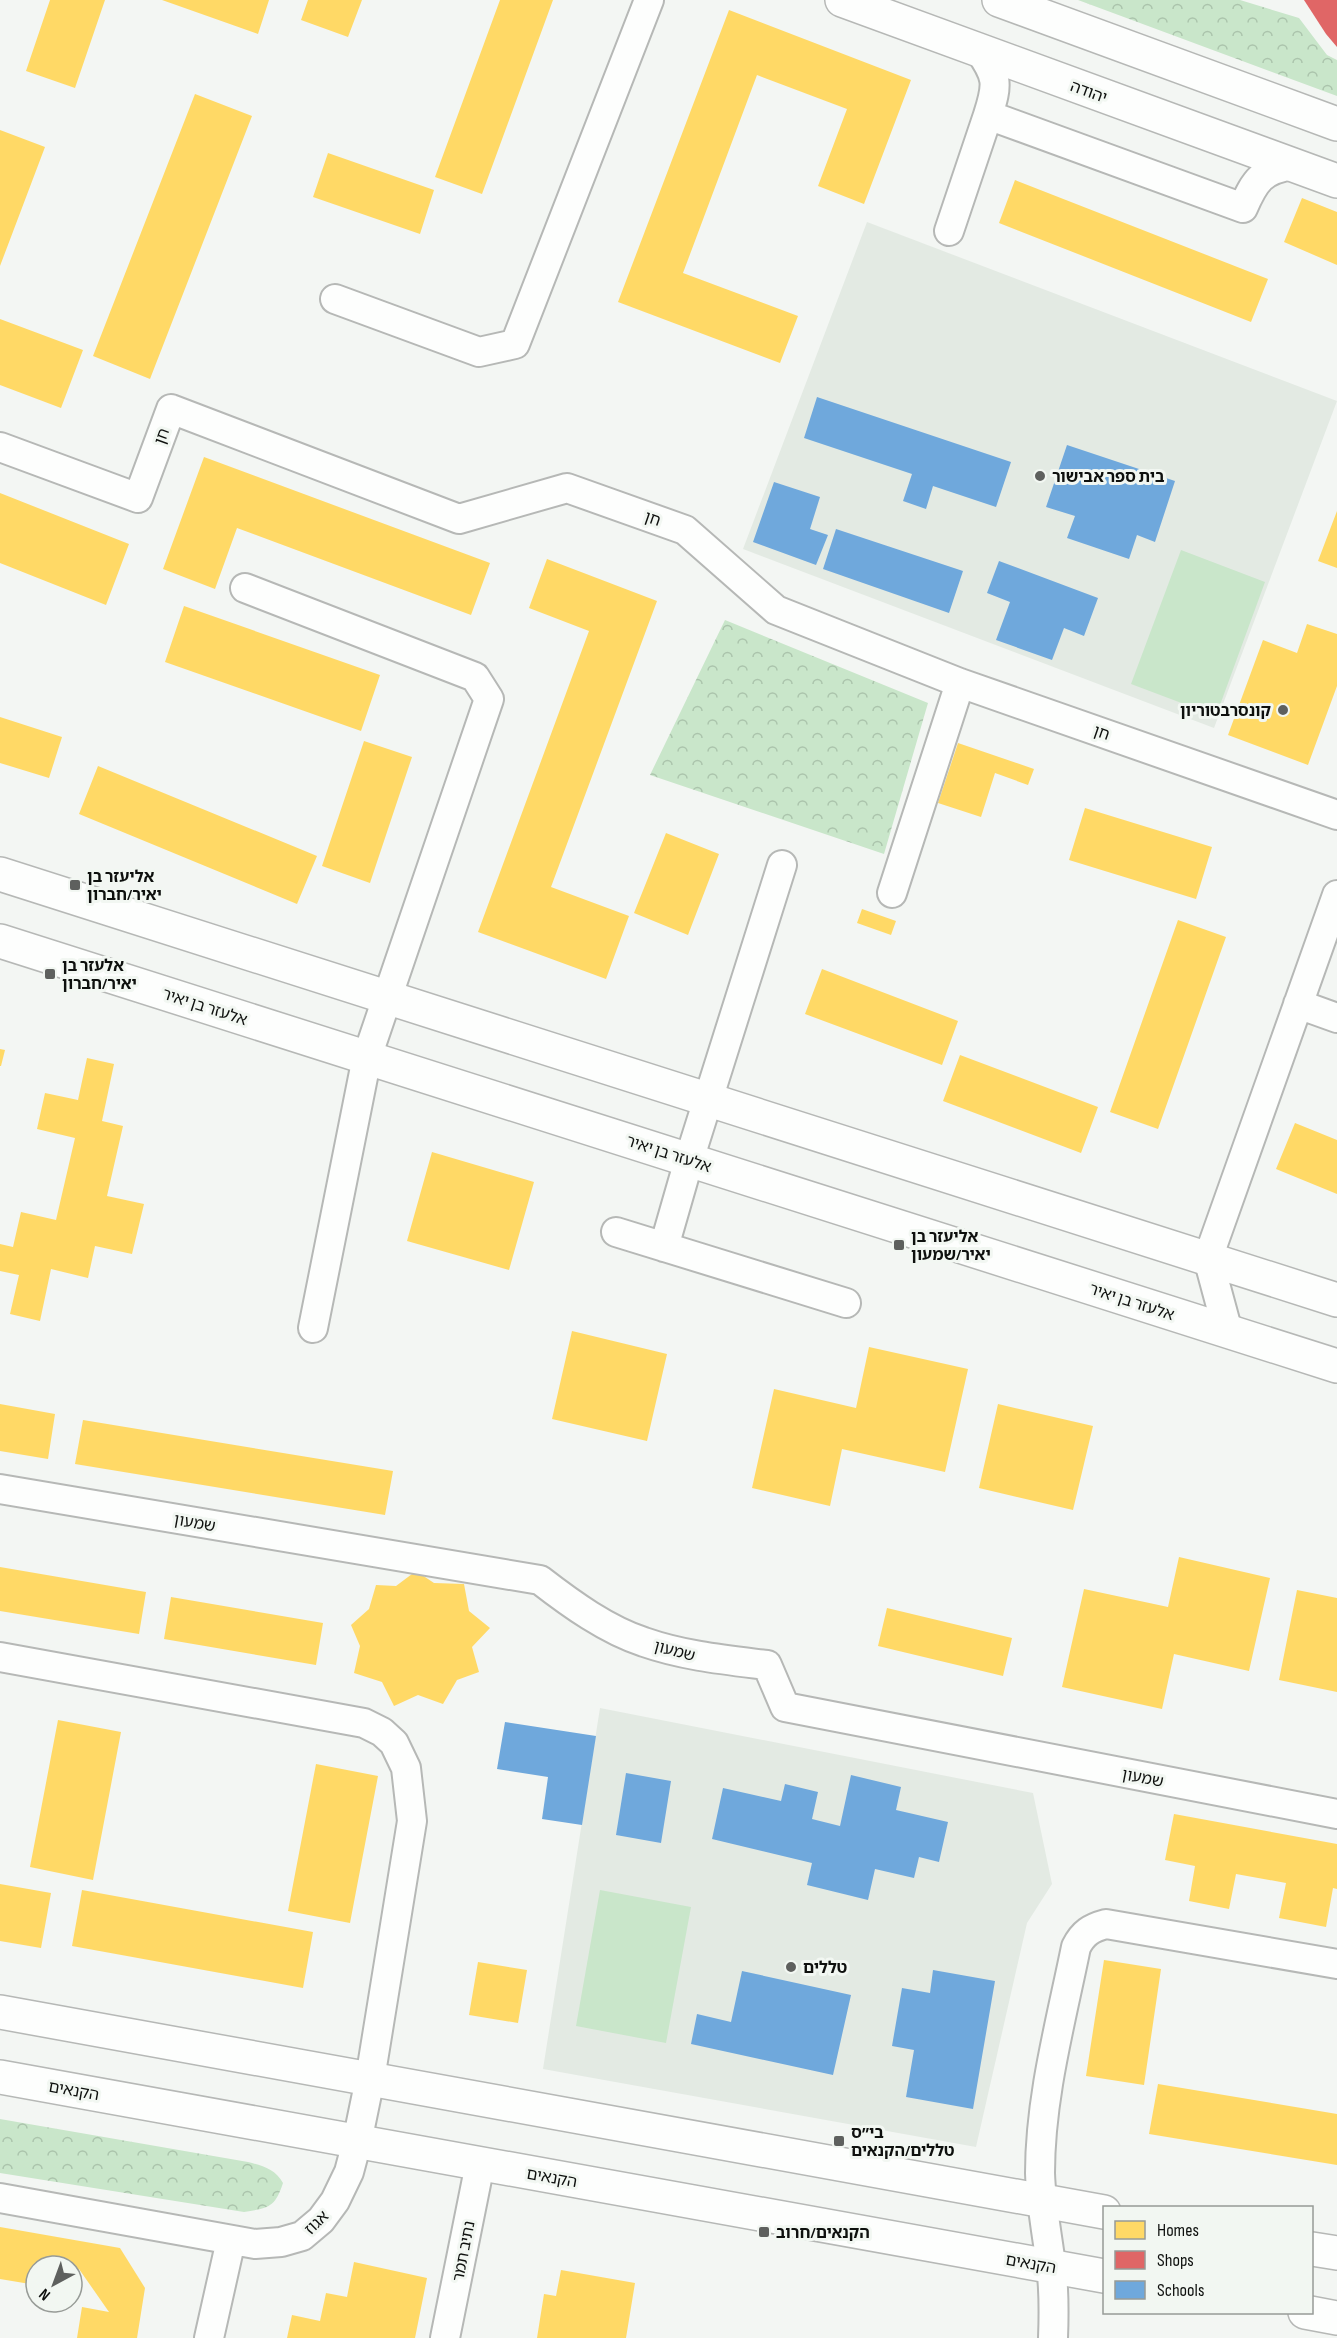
<svg xmlns="http://www.w3.org/2000/svg" width="1337" height="2338" font-family="'Sofia Sans Condensed','Noto Sans Hebrew',sans-serif">
	<defs>
		<pattern id="park-crowns" width="20" height="18" patternUnits="userSpaceOnUse" patternTransform="scale(1.5)"><rect width="20" height="18" fill="#c9e6ca"/><path d="M2 6a3 3 0 1 1 6 0M12 15a3 3 0 1 1 6 0" fill="none" stroke="#abc4ac"/></pattern>
	</defs>
	<rect width="100%" height="100%" fill="#f3f6f3"/>
	<!-- built -->
	<path fill="#e3eae3" d="M867,222L1337,401L1214,728L743,549Z
		M600,1708L1033,1793L1052,1884L1027,1923L976,2147L543,2069Z"/>
	<!-- green -->
	<path fill="#c9e6ca" d="M1181,550L1265,582L1216,716L1131,684Z
		M600,1890L691,1907L666,2043L576,2026Z"/>
	<!-- park -->
	<path fill="url(#park-crowns)" d="M1078,0H1240L1299,18L1327,55L1337,60V96Z
		M725,620L928,703L884,854L650,775Z
		M0,2119L248,2162C263,2166 275,2169 283,2183C275,2208 268,2208 244,2212L0,2173Z"/>
	<!-- homes -->
	<path fill="#ffd966" d="M50,0H105L75,88L26,71Z
		M162,0H269L258,34Z
		M308,0H362L348,37L301,20Z
		M500,0H553L482,194L435,177Z
		M729,10L911,80L864,204L818,186L847,109L757,75L683,273L798,316L780,363L618,302Z
		M195,94L252,116L150,379L93,356Z
		M0,130L45,147L0,266Z
		M328,153L434,190L420,234L313,197Z
		M1015,180L1268,279L1251,322L999,223Z
		M1302,198L1337,212V265L1284,242Z
		M0,319L83,350L61,408L0,385Z
		M204,457L490,563L471,615L237,528L215,589L163,569Z
		M0,493L129,544L106,605L0,563Z
		M1337,511V568L1318,561Z
		M547,559L657,601L551,887L629,916L606,979L478,932L589,631L529,608Z
		M184,606L380,675L361,731L165,662Z
		M1307,624L1337,634V686L1308,765L1228,735L1263,640L1297,653Z
		M0,717L62,737L49,778L0,763Z
		M364,741L412,757L370,883L322,866Z
		M958,743L1034,769L1028,785L995,773L981,817L938,803Z
		M98,766L317,856L297,904L79,814Z
		M1085,808L1212,847L1196,899L1069,860Z
		M666,833L719,854L688,935L634,913Z
		M862,909L896,921L891,935L857,923Z
		M1178,920L1226,937L1158,1129L1110,1112Z
		M822,969L958,1021L942,1065L805,1014Z
		M0,1049L5,1050L1,1066H0Z
		M960,1055L1098,1107L1081,1153L943,1101Z
		M87,1058L114,1064L102,1121L123,1126L107,1196L144,1204L132,1254L95,1246L88,1278L51,1269L40,1321L10,1314L19,1275L0,1271V1244L13,1247L21,1212L56,1220L75,1138L37,1129L45,1093L78,1100Z
		M1295,1123L1337,1140V1194L1276,1169Z
		M432,1152L534,1182L509,1270L407,1241Z
		M572,1331L667,1354L647,1441L552,1419Z
		M869,1347L968,1369L945,1472L842,1449L830,1506L752,1488L774,1389L856,1408Z
		M0,1404L55,1414L48,1459L0,1451Z
		M998,1404L1093,1426L1073,1510L979,1488Z
		M83,1420L393,1471L385,1515L75,1464Z
		M1179,1557L1270,1578L1249,1671L1174,1654L1162,1709L1062,1687L1084,1589L1168,1607Z
		M0,1567L146,1592L139,1634L0,1611Z
		M416,1571L434,1583L464,1584L469,1611L490,1628L472,1647L479,1672L457,1680L443,1704L418,1695L394,1706L382,1682L354,1673L360,1646L351,1625L369,1609L376,1585L396,1586Z
		M1297,1590L1337,1598V1692L1279,1680Z
		M171,1597L323,1623L316,1665L164,1639Z
		M887,1608L1012,1638L1003,1676L878,1646Z
		M58,1720L121,1732L93,1880L30,1867Z
		M316,1764L378,1776L350,1923L288,1911Z
		M1174,1814L1337,1844V1889L1333,1888L1326,1927L1279,1918L1286,1883L1236,1874L1229,1909L1189,1901L1195,1866L1165,1860Z
		M0,1884L51,1893L41,1948L0,1941Z
		M82,1890L313,1932L303,1988L72,1946Z
		M1104,1960L1161,1969L1144,2085L1086,2076Z
		M478,1962L527,1970L518,2023L469,2015Z
		M1158,2084L1337,2114V2165L1149,2134Z
		M0,2227L120,2248L145,2288L137,2338H77L82,2307L109,2312L79,2269L75,2292H72V2266H36V2285L0,2279Z
		M354,2262L427,2278L415,2338H287L292,2315L320,2321L326,2293L347,2297Z
		M561,2270L635,2283L626,2338H537L544,2294L556,2296Z"/>
	<!-- shops -->
	<path fill="#e06666" d="M1304,0H1337V47L1326,34Z"/>
	<!-- schools -->
	<path fill="#6fa8dc" d="M817,397L1011,462L996,507L933,486L926,509L903,501L912,474L804,438Z
		M1067,445L1175,481L1155,542L1137,535L1129,559L1067,538L1075,516L1046,507Z
		M774,482L820,497L810,529L828,535L816,565L753,542Z
		M836,529L963,571L949,613L823,569Z
		M999,561L1098,598L1084,636L1064,628L1052,660L996,640L1010,602L987,593Z
		M505,1722L596,1736L582,1825L542,1819L548,1777L497,1769Z
		M626,1773L671,1781L661,1843L616,1835Z
		M851,1775L901,1787L896,1810L948,1822L939,1862L919,1857L914,1878L875,1869L868,1900L807,1885L812,1863L712,1839L723,1788L781,1801L785,1784L818,1792L812,1819L840,1826Z
		M933,1970L995,1981L973,2109L906,2097L914,2050L892,2046L902,1988L930,1993Z
		M742,1971L851,1995L833,2075L691,2044L697,2014L731,2022Z"/>
	<g fill="none" stroke-linecap="round" stroke-linejoin="round">
		<defs>
			<path id="street" d="M979,50C998,77 998,84 988,115L1243,208C1255,180 1262,170 1293,165
				M949,231L988,115
				M335,299L479,352L515,344L649,0
				M0,447L138,498L171,409L459,519L567,488L685,530L776,610L960,683L1337,815
				M245,588L475,677L489,699L367,1057L313,1328
				M892,893L960,683
				M1298,1004L1337,1018
				M616,1232L846,1303
				M664,1247L689,1160L782,865
				M1228,1332L1208,1258L1337,895
				M0,1489L540,1580C571,1604 607,1630 644,1642C684,1656 726,1660 767,1665L785,1707L1337,1814
				M0,1657L364,1723L382,1732L394,1743L406,1768L412,1821L370,2079L357,2142L349,2172L335,2201L321,2220L302,2236L281,2242L255,2244L0,2198
				M209,2338L231,2240
				M445,2338L480,2164
				M1053,2338C1054,2313 1054,2289 1051,2265C1047,2234 1041,2204 1040,2173C1040,2097 1061,2021 1076,1947C1083,1933 1091,1928 1106,1924L1337,1964"/>
			<path id="secondary" d="M842,0L1337,181
				M999,0L1337,124
				M0,874L1337,1300
				M0,941L1337,1366
				M0,2012L1104,2212
				M0,2077L1104,2276
				M1312,2249L1337,2253
				M1305,2312L1337,2318"/>
		</defs>
		<!-- street casing -->
		<use href="#street" stroke="#b6b8b6" stroke-width="32"/>
		<!-- secondary casing -->
		<use href="#secondary" stroke="#b6b8b6" stroke-width="36"/>
		<!-- street -->
		<use href="#street" stroke="#fdfefd" stroke-width="28"/>
		<!-- secondary -->
		<use href="#secondary" stroke="#fdfefd" stroke-width="33"/>
	</g>
	<!-- markers -->
	<g fill="#5e605e" stroke="#f2f7f2" stroke-width="2">
		<circle cx="1040" cy="476" r="6"/>
		<circle cx="1283" cy="710" r="6"/>
		<rect x="69" y="879" width="12" height="12" rx="3"/>
		<rect x="44" y="968" width="12" height="12" rx="3"/>
		<rect x="893" y="1239" width="12" height="12" rx="3"/>
		<circle cx="791" cy="1967" r="6"/>
		<rect x="833" y="2135" width="12" height="12" rx="3"/>
		<rect x="758" y="2226" width="12" height="12" rx="3"/>
	</g>
	<g text-anchor="middle" stroke-width="6" stroke-linejoin="round" paint-order="stroke">
		<!-- street labels -->
		<g font-size="16" fill="#0e100e" stroke="#f2f7f2">
			<text transform="translate(1089 91) rotate(20)" y="6">יהודה</text>
			<text transform="translate(161 436) rotate(-70)" y="6">חן</text>
			<text transform="translate(653 518) rotate(19)" y="6">חן</text>
			<text transform="translate(1102 732) rotate(19)" y="6">חן</text>
			<text transform="translate(205 1006) rotate(18)" y="6">אלעזר בן יאיר</text>
			<text transform="translate(669 1153) rotate(18)" y="6">אלעזר בן יאיר</text>
			<text transform="translate(1132 1301) rotate(18)" y="6">אלעזר בן יאיר</text>
			<text transform="translate(195 1522) rotate(10)" y="6">שמעון</text>
			<text transform="translate(675 1650) rotate(15)" y="6">שמעון</text>
			<text transform="translate(1143 1777) rotate(11)" y="6">שמעון</text>
			<text transform="translate(74 2090) rotate(10)" y="6">הקנאים</text>
			<text transform="translate(552 2177) rotate(10)" y="6">הקנאים</text>
			<text transform="translate(316 2222) rotate(-44)" y="6">אגוז</text>
			<text transform="translate(463 2251) rotate(-79)" y="6">נתיב תמר</text>
			<text transform="translate(1031 2263) rotate(10)" y="6">הקנאים</text>
		</g>
		<!-- poi labels -->
		<g font-size="16" font-weight="bold" fill="#0e100e" stroke="#f2f7f2" text-anchor="start">
			<text x="1052" y="482">בית ספר אבישור</text>
			<text x="1271" y="716" text-anchor="end">קונסרבטוריון</text>
			<text x="87" y="882">אליעזר בן<tspan x="87" dy="18">יאיר/חברון</tspan></text>
			<text x="62" y="971">אלעזר בן<tspan x="62" dy="18">יאיר/חברון</tspan></text>
			<text x="911" y="1242">אליעזר בן<tspan x="911" dy="18">יאיר/שמעון</tspan></text>
			<text x="803" y="1973">טללים</text>
			<text x="851" y="2138">בי״ס<tspan x="851" dy="18">טללים/הקנאים</tspan></text>
			<text x="776" y="2238">הקנאים/חרוב</text>
		</g>
	</g>
	<!-- legend -->
	<rect x="1103" y="2206" width="210" height="108" fill="#f2f7f2" stroke="#979b97" stroke-width="1.5"/>
	<rect x="1115" y="2221" width="30" height="18" fill="#ffd966" stroke="#979b97" stroke-width="1.5"/>
	<text x="1157" y="2236" font-size="18" fill="#0e100e">Homes</text>
	<rect x="1115" y="2251" width="30" height="18" fill="#e06666" stroke="#979b97" stroke-width="1.5"/>
	<text x="1157" y="2266" font-size="18" fill="#0e100e">Shops</text>
	<rect x="1115" y="2281" width="30" height="18" fill="#6fa8dc" stroke="#979b97" stroke-width="1.5"/>
	<text x="1157" y="2296" font-size="18" fill="#0e100e">Schools</text>
	<!-- north arrow -->
	<g transform="translate(54 2284) rotate(221)"><circle r="28" fill="#f2f7f2" stroke="#979b97" stroke-width="1.5"/>
	<path d="M0-4.5L10 22L0 15L-10 22Z" fill="#5e605e"/>
	<text y="-9" font-size="16" font-weight="bold" text-anchor="middle" fill="#0e100e">N</text>
	</g>
</svg>
